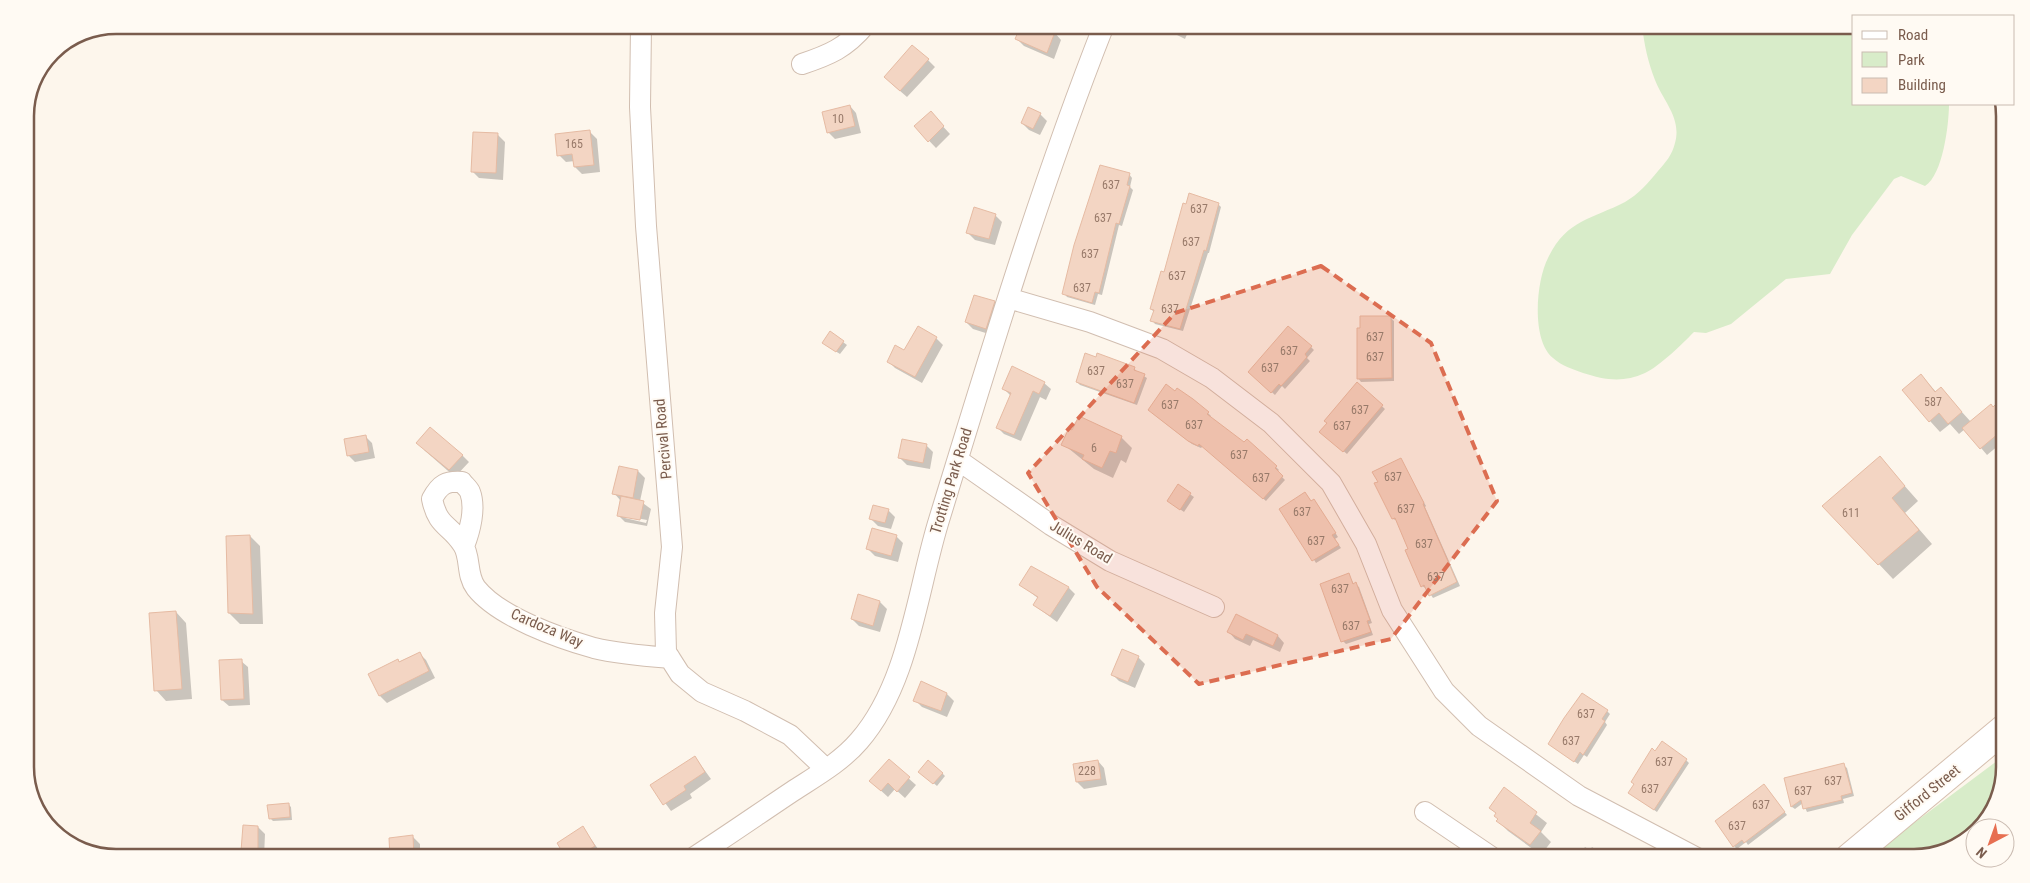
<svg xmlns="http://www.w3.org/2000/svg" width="2030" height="883" font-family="'Roboto Condensed',sans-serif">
	<rect width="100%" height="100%" fill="#fdf6ec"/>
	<!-- green -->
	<path fill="#d8ecc9" d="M1642,25H1854V104H1949C1949,124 1943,175 1925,186L1901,176L1894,179L1852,235L1830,274L1786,279L1731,324L1706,333L1694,332C1682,344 1660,366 1645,373C1623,383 1605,380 1583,373C1572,369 1562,366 1553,358C1531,340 1536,281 1548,258C1566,220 1592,219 1625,202C1639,194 1648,183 1658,171C1666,162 1672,155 1675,143C1682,118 1663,101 1655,80C1648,62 1644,44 1642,25Z
		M2005,755V768L1998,802L1965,843L1915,858H1867Z"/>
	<!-- shadow -->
	<path fill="#0003" fill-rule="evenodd" d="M960,25H986L985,29Z
		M1023,25H1035L1055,33L1061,40L1054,59L1024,46L1017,39Z
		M1157,25H1191L1185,39Z
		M928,60L935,67L907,97L892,84Z
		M850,106L856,113L861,133L835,139L828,132Z
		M1040,114L1047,121L1040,135L1029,130L1022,123Z
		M937,120L950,134L936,148L916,127Z
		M590,132L597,139L600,172L582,174L575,167V161L566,162L559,155Z
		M498,135L505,142L503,180L479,178L472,171Z
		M1129,174L1132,178L1130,187L1133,190L1122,226L1119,225L1102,295L1098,294L1095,305L1067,297L1064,293Z
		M1218,204L1221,207L1209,253H1208L1183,331L1155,324L1152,320L1154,312L1151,309L1165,274Z
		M995,215L1002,222L995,245L975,240L968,233Z
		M994,302L1001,309L992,335L973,329L966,322Z
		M1391,318L1394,321V381L1361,382L1358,378Z
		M936,338L943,345L922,383L895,368L888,361Z
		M843,342L847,345L840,354L827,346Z
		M1311,347L1314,350L1307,358L1310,361L1285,389L1282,386L1275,395L1250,372Z
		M1134,368L1137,372L1147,378L1137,405L1080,385L1077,382Z
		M1921,375L1937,393L1941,389L1971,422L1997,405L2005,413V440L1987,455L1965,429L1959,434L1950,424L1940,432L1930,421Z
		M1044,383L1051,389L1046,400L1040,397L1021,441L1004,434L998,428L1011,396L1004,389Z
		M1358,384L1385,409L1347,454L1324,435L1328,423Z
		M1152,413H1208L1211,416L1210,418L1276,467L1279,470L1277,472L1285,480L1266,501L1203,446L1201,448L1192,444Z
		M365,436L372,443L375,458L355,462L348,455Z
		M1121,437L1132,448L1126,463L1121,460L1113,478L1094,469L1063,444Z
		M926,445L933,452L930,469L907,465L900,458Z
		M424,450L462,455L469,462L455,477Z
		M1880,458L1918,501L1905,513L1932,544L1893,579L1824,506Z
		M1400,460L1426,506L1425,507L1460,586L1433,598L1427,589L1422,586L1410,550L1398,521L1393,519L1379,482Z
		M638,471L645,478L640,501L651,509L647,526L625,522L618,515L620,500L614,493ZM625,516L647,520L646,523L625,518Z
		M1178,486L1194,497L1184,512L1168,501Z
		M1305,493L1312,502L1314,501L1317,504L1338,537L1335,539L1341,548L1316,563L1281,509Z
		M888,510L895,517L891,529L878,526L871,519Z
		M250,536L260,546L263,624H240L229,613Z
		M896,536L903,543L898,562L875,556L868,549Z
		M1348,574L1354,584L1359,587L1372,623L1369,624L1373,635L1346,644L1343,641Z
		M1021,585L1069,588L1075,594L1057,622L1034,605L1039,599Z
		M880,602L887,609L880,632L859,626L852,619Z
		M176,612L186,623L192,699L166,701L156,690Z
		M1229,632L1278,636L1284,643L1280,652L1253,640L1250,646L1235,639Z
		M419,653L426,660L435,678L387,703L380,696L369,675Z
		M1138,657L1145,664L1135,688L1119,681L1112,674Z
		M241,661L248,667L250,705L229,706L222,700Z
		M922,683L947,694L954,701L947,717L922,707L915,700Z
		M1607,711L1610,714L1605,722L1607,725L1587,757L1584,755L1578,764L1553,747Z
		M1656,752L1686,760L1689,763L1657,812L1629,793Z
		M695,757L711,779L690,794L692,798L671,811L652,785Z
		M889,761L916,785L905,798L895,789L888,797L878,788Z
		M1098,761L1104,768L1107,785L1084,789L1077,782Z
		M1843,765L1847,768L1854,796L1843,799L1844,803L1807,812L1803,803L1795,809L1792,807L1786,779Z
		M942,773L945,776L937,786L923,774Z
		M1504,789L1547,823L1541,832L1551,842L1541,855L1508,831L1498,821L1497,814L1490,808Z
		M1766,789L1787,815L1748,845L1746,842L1737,849L1734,846Z
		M288,804L291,807L292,820L273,821L270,818Z
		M258,827L265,834L264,857H249L242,850Z
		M583,828L601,853L593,858H568Z
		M413,837L420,844V858H392Z
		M1585,847L1590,850L1592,847L1608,858H1573L1577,852L1580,854Z
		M831,850L839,858H817Z
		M358,854L361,858H345Z"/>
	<!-- building -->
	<path fill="#f3d5c3" stroke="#e6bba3" d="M1021,25H1038L1055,32L1047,53L1015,39Z
		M912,45L929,59L900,91L884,77Z
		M850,105L855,126L827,133L822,112Z
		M1028,107L1041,113L1033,129L1021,123Z
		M931,111L944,126L928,142L914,126Z
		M590,130L594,165L574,167L572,154L557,156L555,134Z
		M473,132L498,133L496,173L471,172Z
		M1100,165L1130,173L1127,185L1130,186L1119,224L1116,223L1099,293L1095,292L1092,303L1062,294L1074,245Z
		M1189,193L1219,203L1206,251L1204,250L1180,329L1150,321L1154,310L1150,309L1161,271L1164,272L1183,203L1186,204Z
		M974,207L996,214L989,239L966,233Z
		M974,295L995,301L986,329L965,322Z
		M1360,316H1391L1392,378L1357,379V328H1360Z
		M918,326L937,337L915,377L887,362L895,345L904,350Z
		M1288,326L1312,346L1305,354L1307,357L1294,372L1281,386L1279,384L1271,393L1248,372Z
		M830,331L844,341L836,352L822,343Z
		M1085,353L1096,357L1097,353L1135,367L1134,370L1145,374L1134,403L1076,382Z
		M1012,366L1045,382L1039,394L1033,391L1014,435L996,428L1011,393L1002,389Z
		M1921,374L1935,392L1941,387L1962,412L1948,424L1939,413L1929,422L1902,390Z
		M1357,382L1383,405L1343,452L1319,432L1327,423L1324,421Z
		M1166,384L1175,391L1177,388L1193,399L1209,412L1207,414L1244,442L1247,439L1277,466L1275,468L1283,476L1263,499L1199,444L1198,446L1188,441L1148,410Z
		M1997,403L2005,413V428L1980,449L1962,428L1991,404L1993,407Z
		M1079,416L1122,436L1116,453L1110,451L1102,468L1082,459L1084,455L1061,445L1069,428L1072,430Z
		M430,427L463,455L449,470L416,443Z
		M366,435L369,452L347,456L344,439Z
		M902,439L927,444L923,463L898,458Z
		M1880,456L1905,486L1892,498L1919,530L1878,565L1822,506Z
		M1401,458L1424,503L1423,504L1457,582L1429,596L1424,585L1421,587L1405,550L1408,549L1395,518L1392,519L1374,483L1378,482L1372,472Z
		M619,466L638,470L633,498L612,494Z
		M1178,484L1191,493L1180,510L1167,501Z
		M1305,492L1311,501L1314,499L1336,533L1332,535L1339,545L1312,561L1279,509Z
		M621,496L644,501L640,520L617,516Z
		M873,505L889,509L885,523L869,519Z
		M872,528L897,535L891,556L866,549Z
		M250,535L253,614L228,613L226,536Z
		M1031,566L1069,587L1050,616L1033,605L1038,597L1019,585Z
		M1349,573L1353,584L1356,582L1370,620L1367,621L1371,632L1341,642L1320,584Z
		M858,594L880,601L873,626L851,619Z
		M176,611L182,689L154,691L149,613Z
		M1236,614L1278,635L1273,646L1246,634L1243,640L1227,632Z
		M1122,649L1139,656L1128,682L1111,675Z
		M420,652L429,671L379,696L368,674L398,659L399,662Z
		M242,659L244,699L221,700L219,660Z
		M921,681L947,693L941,711L913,701Z
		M1582,693L1608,710L1602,719L1605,721L1583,755L1580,752L1574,762L1548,744L1564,718Z
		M1662,741L1687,759L1654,810L1628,793L1634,784L1631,782L1652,748L1655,751Z
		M695,756L705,772L684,786L686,790L663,805L650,785Z
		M889,759L910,777L897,792L888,783L881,791L869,781Z
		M928,760L943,773L933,784L918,772Z
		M1098,760L1101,779L1076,782L1073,764Z
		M1844,763L1852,793L1841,796L1842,800L1803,809L1801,800L1791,807L1784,778Z
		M1764,784L1785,812L1744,843L1742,840L1733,847L1715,821Z
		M1504,787L1537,812L1530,823L1541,831L1530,845L1496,821L1498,819L1494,816L1496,813L1489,808Z
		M289,803L290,817L269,819L267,805Z
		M243,825L258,826V851H241Z
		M583,826L595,846L575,858H566L557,843Z
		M413,835L414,858H390L389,838Z"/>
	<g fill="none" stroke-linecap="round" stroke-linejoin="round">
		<defs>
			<path id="street" d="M641,25L640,107L646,226L672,547L665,613L666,652L680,674L702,692L745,711L790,735L826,769
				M802,64C829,55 846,48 865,25
				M1008,298L1090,322L1162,349L1212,378L1271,423L1331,483L1366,544L1392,610L1444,691L1479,726L1579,796L1697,858
				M958,460L1051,525L1110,561L1214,607
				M464,546C470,531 476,508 470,492C469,489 464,485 462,482C446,481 440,484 432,499C438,528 450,524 463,545C471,557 466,575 476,588C499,617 559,638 594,648C619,654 645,656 670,658
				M1425,812L1493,858
				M693,858C727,836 760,813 793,791C816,776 841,762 859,741C909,684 917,591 939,520C990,354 1040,187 1104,25"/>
			<path id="secondary" d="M1849,858L2005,728"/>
		</defs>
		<!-- street casing -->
		<use href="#street" stroke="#d1beb0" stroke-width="22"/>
		<!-- secondary casing -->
		<use href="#secondary" stroke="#d6c0b0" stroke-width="30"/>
		<!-- street -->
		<use href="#street" stroke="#fff" stroke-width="20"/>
		<!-- secondary -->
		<use href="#secondary" stroke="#fff" stroke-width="28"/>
	</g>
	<!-- marked area -->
	<path fill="#dc6d51" fill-opacity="0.2" stroke="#dc6d51" stroke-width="4" stroke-dasharray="10 6" stroke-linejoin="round" d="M1321,266L1431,343L1497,501L1391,639L1199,684L1097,587L1028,473L1175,313Z"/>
	<g text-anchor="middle" stroke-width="4" stroke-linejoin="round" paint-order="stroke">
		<!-- number labels -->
		<g font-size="12" fill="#987a6a">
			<text x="838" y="123">10</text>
			<text x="574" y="148">165</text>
			<text x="1111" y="189">637</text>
			<text x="1199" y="213">637</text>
			<text x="1103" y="222">637</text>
			<text x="1191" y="246">637</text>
			<text x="1090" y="258">637</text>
			<text x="1177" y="280">637</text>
			<text x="1082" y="292">637</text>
			<text x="1170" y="313">637</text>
			<text x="1375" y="341">637</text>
			<text x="1289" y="355">637</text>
			<text x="1375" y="361">637</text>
			<text x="1270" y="372">637</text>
			<text x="1096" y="375">637</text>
			<text x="1125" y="388">637</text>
			<text x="1933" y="406">587</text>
			<text x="1170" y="409">637</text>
			<text x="1360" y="414">637</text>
			<text x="1194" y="429">637</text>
			<text x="1342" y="430">637</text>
			<text x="1094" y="452">6</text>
			<text x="1239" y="459">637</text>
			<text x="1393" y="481">637</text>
			<text x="1261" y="482">637</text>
			<text x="1406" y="513">637</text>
			<text x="1302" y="516">637</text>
			<text x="1851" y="517">611</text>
			<text x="1316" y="545">637</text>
			<text x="1424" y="548">637</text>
			<text x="1436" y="581">637</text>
			<text x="1340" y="593">637</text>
			<text x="1351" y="630">637</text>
			<text x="1586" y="718">637</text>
			<text x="1571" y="745">637</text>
			<text x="1664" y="766">637</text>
			<text x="1087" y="775">228</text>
			<text x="1833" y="785">637</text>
			<text x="1650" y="793">637</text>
			<text x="1803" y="795">637</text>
			<text x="1761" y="809">637</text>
			<text x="1737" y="830">637</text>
		</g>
		<!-- street labels -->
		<g font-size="15" fill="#7a5c4d" stroke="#fffaf3">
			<text transform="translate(663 439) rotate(-95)" y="5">Percival Road</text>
			<text transform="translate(951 481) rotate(-73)" y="5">Trotting Park Road</text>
			<text transform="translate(1081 542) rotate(31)" y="5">Julius Road</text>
			<text transform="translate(547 628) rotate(23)" y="5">Cardoza Way</text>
			<text transform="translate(1927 793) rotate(-39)" y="5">Gifford Street</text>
		</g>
	</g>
	<!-- crop -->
	<path d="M0 0H2030V883H0ZM116 34H1914A82 82 0 0 1 1996 116V767A82 82 0 0 1 1914 849H116A82 82 0 0 1 34 767V116A82 82 0 0 1 116 34Z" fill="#fffaf3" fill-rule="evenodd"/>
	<path fill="none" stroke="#7a5c4d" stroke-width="2.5" d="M116 34H1914A82 82 0 0 1 1996 116V767A82 82 0 0 1 1914 849H116A82 82 0 0 1 34 767V116A82 82 0 0 1 116 34Z"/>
	<!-- legend -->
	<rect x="1852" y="15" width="162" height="90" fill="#fffaf3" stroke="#cabbb1"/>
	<rect x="1862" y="31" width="25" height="8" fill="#ffffff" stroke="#cabbb1"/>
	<text x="1898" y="40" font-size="15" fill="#7a5c4d">Road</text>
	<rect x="1862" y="52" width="25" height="15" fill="#d8ecc9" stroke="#cabbb1"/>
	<text x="1898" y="65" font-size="15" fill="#7a5c4d">Park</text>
	<rect x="1862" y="78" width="25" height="15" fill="#f3d5c3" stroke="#cabbb1"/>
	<text x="1898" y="90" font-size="15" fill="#7a5c4d">Building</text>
	<!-- north arrow -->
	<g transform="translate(1990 843) rotate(221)"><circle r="24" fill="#fffaf3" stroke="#cabbb1"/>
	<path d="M0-4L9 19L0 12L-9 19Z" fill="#e76f51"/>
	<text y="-8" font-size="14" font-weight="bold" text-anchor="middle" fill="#7a5c4d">N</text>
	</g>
</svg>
